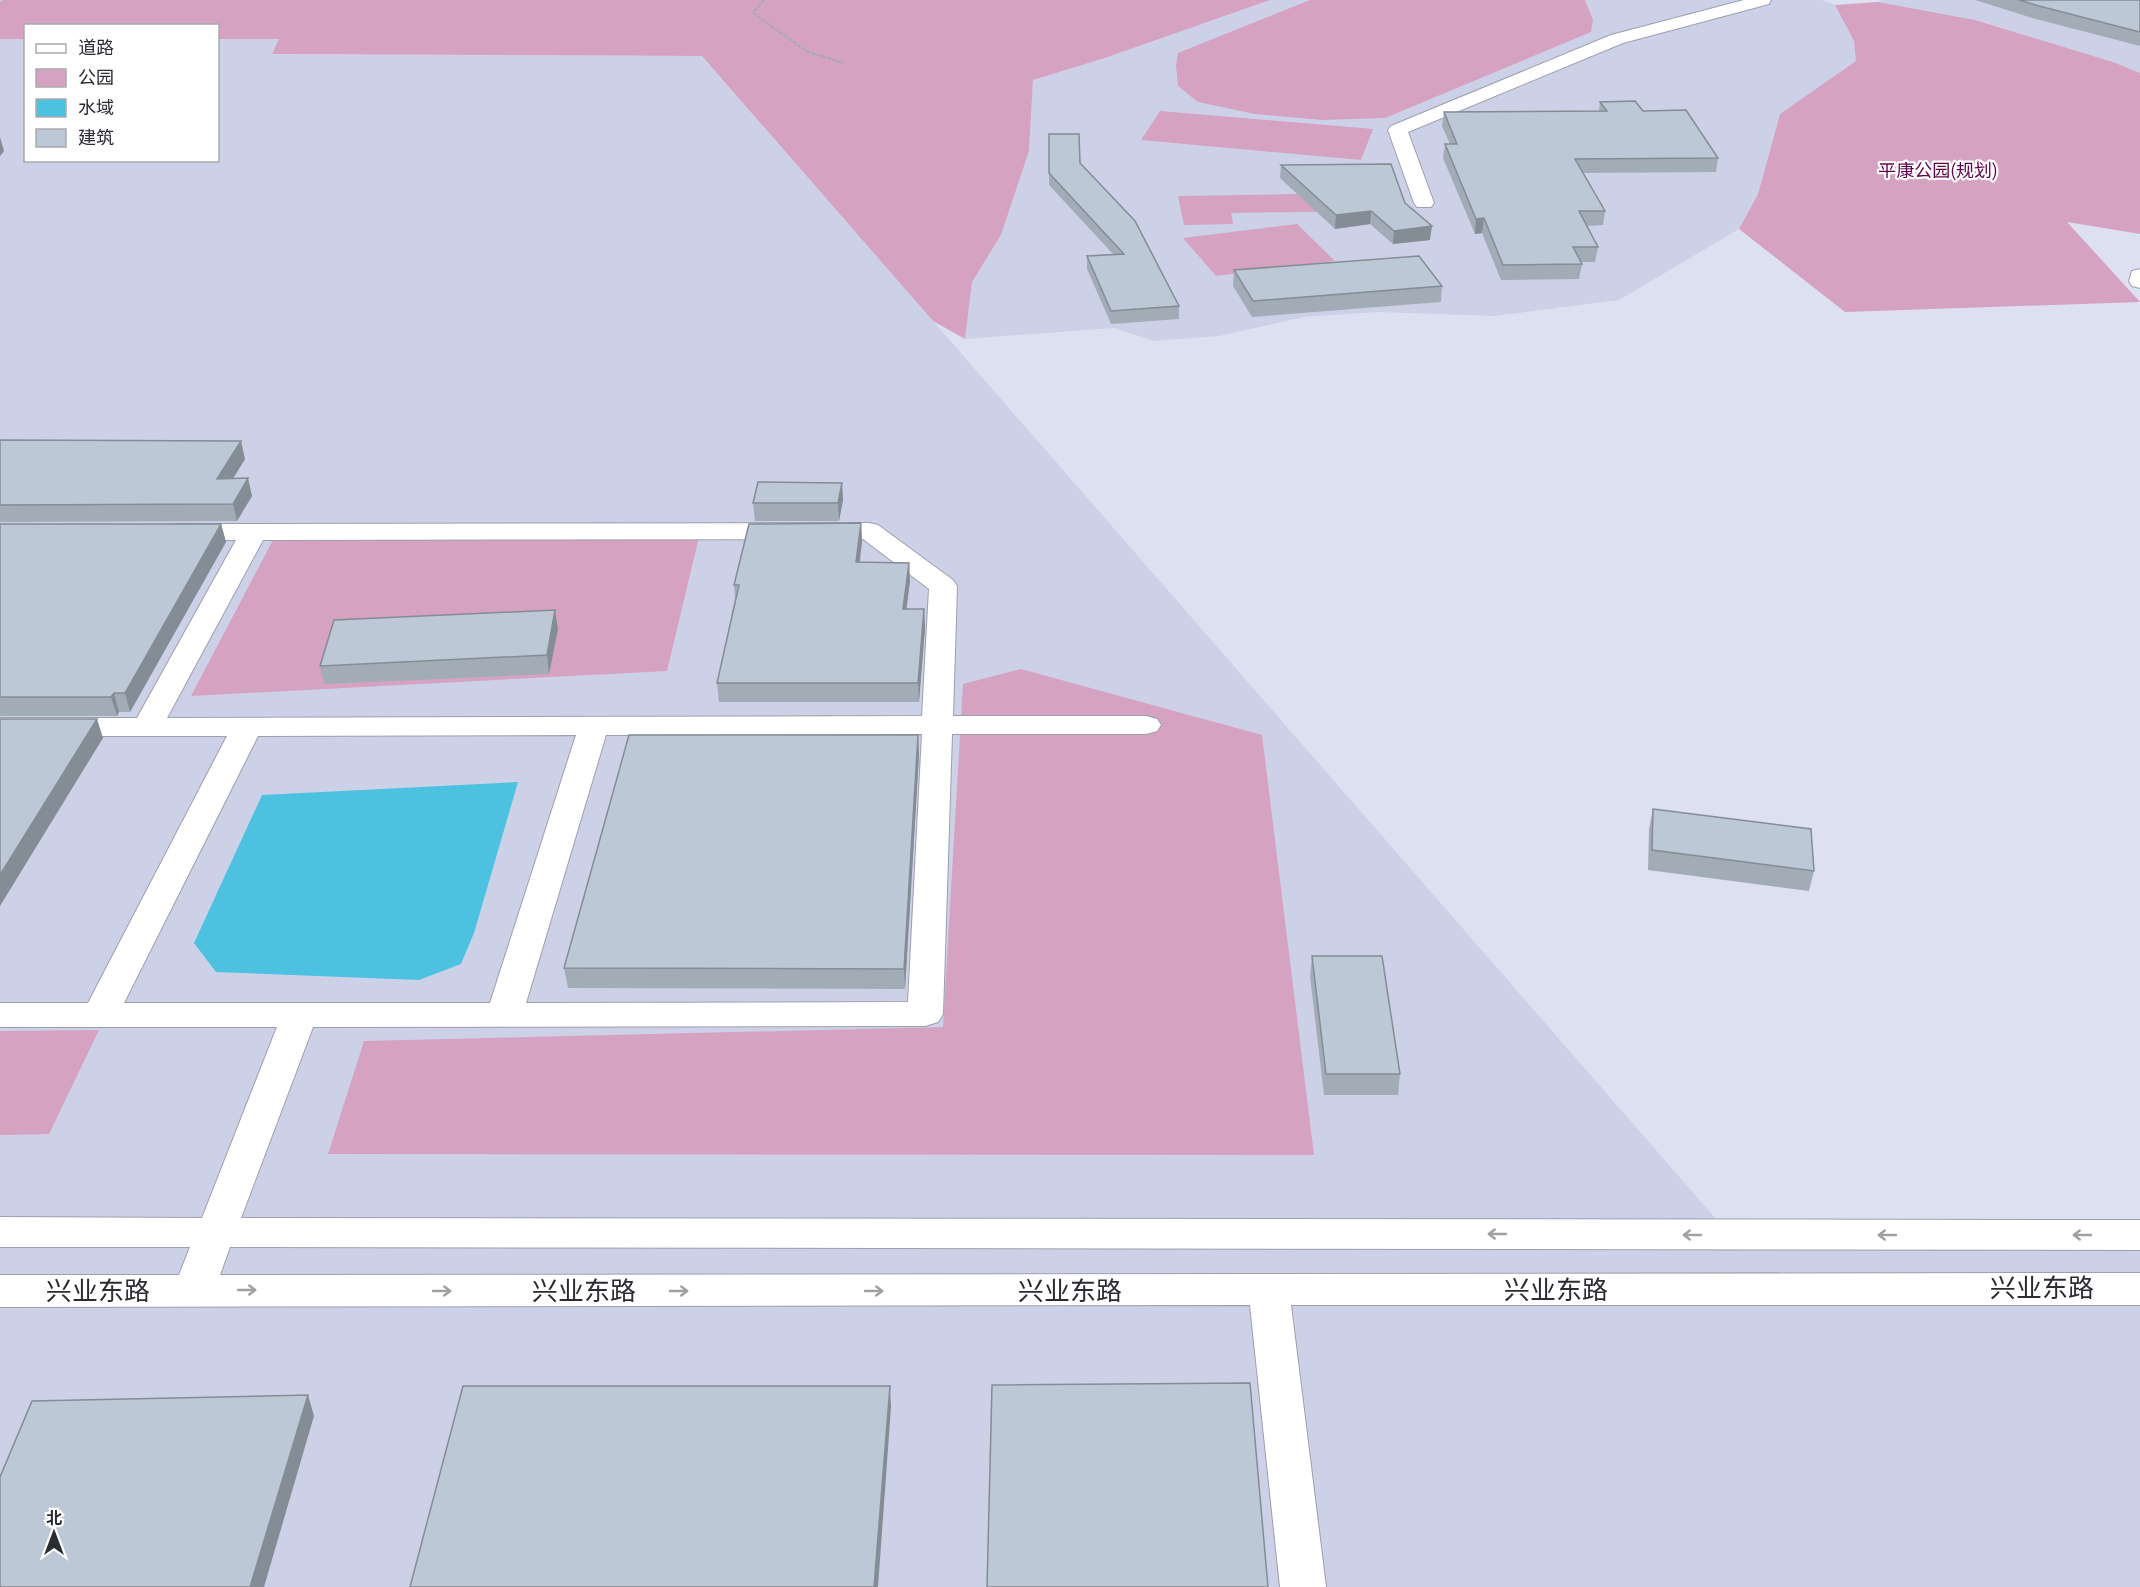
<svg xmlns="http://www.w3.org/2000/svg" width="2140" height="1587" font-family="Ubuntu,'Noto Sans SC',sans-serif">
	<rect width="100%" height="100%" fill="#dde0f0"/>
	<!-- built -->
	<path fill="#cdd1e7" fill-rule="evenodd" d="M0,0H310L279,39L272,54L702,56L1730,1235H2140V1587H0ZM26,26H218V160H26Z
		M1270,0H1822L1835,5L1854,41L1857,62L1780,114L1758,194L1739,229L1619,300L1494,316L1377,312L1304,317L1219,336L1154,341L1114,328L965,339L972,282L1001,235L1029,151L1033,80L1105,58Z
		M1882,0H2140V73L2113,62L1975,20L1878,2Z"/>
	<!-- green -->
	<path fill="#d5a2c2" d="M3,0H1270L1105,58L1033,80L1029,151L1001,235L972,282L965,339L933,321L702,56L272,54L279,39H218V26H26L25,39H0V2Z
		M1310,0H1585L1593,20L1591,32L1385,118L1322,120L1255,114L1198,102L1178,86L1176,65L1178,53Z
		M1878,2L1975,20L2113,62L2140,73V234L2067,222L2140,302L1845,312L1739,229L1758,194L1780,114L1856,61L1854,41L1835,5Z
		M1160,111L1373,129L1361,160L1141,140Z
		M1354,193L1361,211L1231,213L1233,224L1184,225L1178,196Z
		M1297,224L1335,261L1216,276L1183,238Z
		M699,537L667,671L191,696L273,540Z
		M1021,669L1262,735L1314,1155L328,1154L364,1041L943,1027L963,684Z
		M99,1030L49,1134L0,1135V1031Z"/>
	<!-- water -->
	<path fill="#4dc2e0" d="M518,782L474,933L461,964L419,980L216,972L194,943L262,795Z"/>
	<g fill="none" stroke-linecap="round" stroke-linejoin="round">
		<defs>
			<path id="minor" d="M1744,0H1771L1769,4L1623,43L1408,132L1434,203L1431,207H1417L1414,203L1388,130L1391,126L1611,35Z
				M2140,269V288L2132,286L2129,281L2132,271Z
				M869,523L878,525L953,580L957,586L953,716H1146L1157,719L1161,725L1157,731L1146,734H952L943,1014L938,1022L925,1026L313,1027L241,1218L2140,1220V1250L230,1247L220,1275L2140,1273V1305H1291L1326,1587H1280L1250,1305L0,1307V1275H179L190,1247H0V1217L202,1218L277,1027H0V1003H88L227,736H0V718H137L236,540H179L170,538L166,532L170,526L179,524ZM863,539L929,589L922,716L167,718L263,540ZM922,734L908,1002L526,1003L606,735ZM576,735L490,1003H124L258,736Z"/>
		</defs>
		<!-- minor casing -->
		<use href="#minor" stroke="#9d9fae" stroke-width="2"/>
		<!-- path -->
		<path stroke="#a7a9b6" stroke-width="2" stroke-dasharray="4 1.5" stroke-linecap="butt" d="M764,0L753,13L806,51L844,63"/>
		<!-- minor -->
		<use href="#minor" fill="#fff" fill-rule="evenodd"/>
	</g>
	<!-- wall -->
	<path fill="#a2acb7" d="M1975,0H2140V46L2036,19Z
		M1600,102L1643,111L1718,158L1716,172L1583,173L1605,211L1603,225L1587,226L1598,247L1595,262H1581L1582,264L1579,279L1501,280L1482,233L1475,234L1443,158L1445,144H1450L1442,126L1444,112L1599,111Z
		M1049,134L1080,163L1179,306V319L1111,324L1087,269V256L1113,254L1049,185Z
		M1281,165L1405,203L1430,240L1393,244L1370,224L1335,229L1280,178Z
		M1234,270L1442,286L1441,302L1252,317L1233,286Z
		M0,440L245,459L233,479L252,496L237,521L0,522Z
		M842,483L843,500L839,521H755L753,503Z
		M861,523L862,541L860,562L909,563L910,581L906,609H924L925,628L919,702H719L717,683L735,599L734,585Z
		M0,524H221L226,542L130,712H119L117,716H0Z
		M558,629L549,674L324,684L320,666Z
		M918,735L919,755L905,989L568,988L564,968Z
		M1653,809L1814,871L1809,891L1648,870L1649,829Z
		M1312,956L1400,1074L1398,1095H1324L1310,976Z"/>
	<!-- shaded-wall -->
	<path fill="#848c95" d="M0,137L4,151L0,156Z
		M1371,211L1370,224L1335,229L1336,215Z
		M1484,218L1482,233L1475,234L1476,219Z
		M1432,226L1430,240L1393,244L1394,231Z
		M241,441L245,459L222,496L217,479Z
		M248,478L252,496L237,521L233,504Z
		M842,483L843,500L839,521L838,503Z
		M861,523L862,541L857,580L856,562Z
		M221,524L226,542L130,712L125,693Z
		M909,563L910,581L904,628L903,609Z
		M924,609L925,628L919,702L918,683Z
		M555,610L558,629L549,674L547,655Z
		M114,693L119,712L117,716L111,697Z
		M97,719L103,738L0,906V875Z
		M918,735L919,755L905,989L904,969Z
		M890,1386L891,1407L878,1587H874Z
		M308,1395L314,1416L264,1587H250Z"/>
	<!-- building -->
	<path fill="#bcc8d5" stroke="#848c95" stroke-width="1.5" d="M2019,0H2140V32L2039,6Z
		M1635,101L1643,111L1686,110L1718,158L1575,159L1605,211H1579L1598,247H1573L1582,264L1503,265L1484,218L1476,219L1445,144H1457L1444,112L1607,111L1600,102Z
		M1049,134H1079L1080,163L1135,221L1179,306L1111,311L1087,256L1124,254L1049,173Z
		M1391,164L1405,203L1432,226L1394,231L1371,211L1336,215L1281,165Z
		M1419,256L1442,286L1253,301L1234,270Z
		M0,440L241,441L217,479L248,478L233,504L0,505Z
		M758,482L842,483L838,503H753Z
		M861,523L856,562L909,563L903,609H924L918,683H717L739,585H734L749,524Z
		M0,524H221L125,693H114L111,697H0Z
		M555,610L547,655L320,666L334,620Z
		M0,719H97L0,875Z
		M629,735H918L904,969L564,968Z
		M1653,809L1811,829L1814,871L1652,850Z
		M1312,956H1382L1400,1074H1326Z
		M1250,1383L1268,1587H987L992,1385Z
		M463,1386H890L874,1587H410Z
		M308,1395L250,1587H0V1477L32,1401Z"/>
	<!-- one-way arrows -->
	<defs><path id="oneway-shaft" d="M-6 0H5M1.5-3L5.5 0L1.5 3" fill="none" stroke-width="1.6" stroke-linecap="round" stroke-linejoin="round" transform="scale(1.5)"/></defs>
	<g stroke="#a0a0a3">
		<use href="#oneway-shaft" transform="translate(1497 1234) rotate(-180)"/>
		<use href="#oneway-shaft" transform="translate(1692 1235) rotate(-180)"/>
		<use href="#oneway-shaft" transform="translate(1887 1235) rotate(-180)"/>
		<use href="#oneway-shaft" transform="translate(2082 1235) rotate(-180)"/>
		<use href="#oneway-shaft" transform="translate(247 1290)"/>
		<use href="#oneway-shaft" transform="translate(442 1291)"/>
		<use href="#oneway-shaft" transform="translate(679 1291)"/>
		<use href="#oneway-shaft" transform="translate(874 1291)"/>
	</g>
	<g text-anchor="middle" stroke-width="4.5" stroke-linejoin="round" paint-order="stroke">
		<!-- far-park labels -->
		<g font-size="18" fill="#61034c" stroke="#fff">
			<text x="1938" y="177">平康公园(规划)</text>
		</g>
		<!-- near-street labels -->
		<g font-size="26" fill="#2b2c32" stroke="#fff">
			<text x="2042" y="1297">兴业东路</text>
			<text x="1556" y="1299">兴业东路</text>
			<text x="98" y="1300">兴业东路</text>
			<text x="584" y="1300">兴业东路</text>
			<text x="1070" y="1300">兴业东路</text>
		</g>
	</g>
	<!-- legend -->
	<rect x="24" y="24" width="195" height="138" fill="#ffffff" stroke="#aaabad" stroke-width="1.5"/>
	<rect x="36" y="44" width="30" height="9" fill="#ffffff" stroke="#aaabad" stroke-width="1.5"/>
	<text x="78" y="54" font-size="18" fill="#2b2c32">道路</text>
	<rect x="36" y="69" width="30" height="18" fill="#d5a2c2" stroke="#aaabad" stroke-width="1.5"/>
	<text x="78" y="84" font-size="18" fill="#2b2c32">公园</text>
	<rect x="36" y="99" width="30" height="18" fill="#4dc2e0" stroke="#aaabad" stroke-width="1.5"/>
	<text x="78" y="114" font-size="18" fill="#2b2c32">水域</text>
	<rect x="36" y="129" width="30" height="18" fill="#bcc8d5" stroke="#aaabad" stroke-width="1.5"/>
	<text x="78" y="144" font-size="18" fill="#2b2c32">建筑</text>
	<!-- north arrow -->
	<g transform="translate(54 1533)" stroke="#ffffff" stroke-width="4.5" paint-order="stroke">
	<path d="M0-4.5L10 22L0 15L-10 22Z" fill="#2b2c32"/>
	<text y="-9" font-size="16" font-weight="bold" text-anchor="middle" fill="#2b2c32">北</text>
	</g>
</svg>
